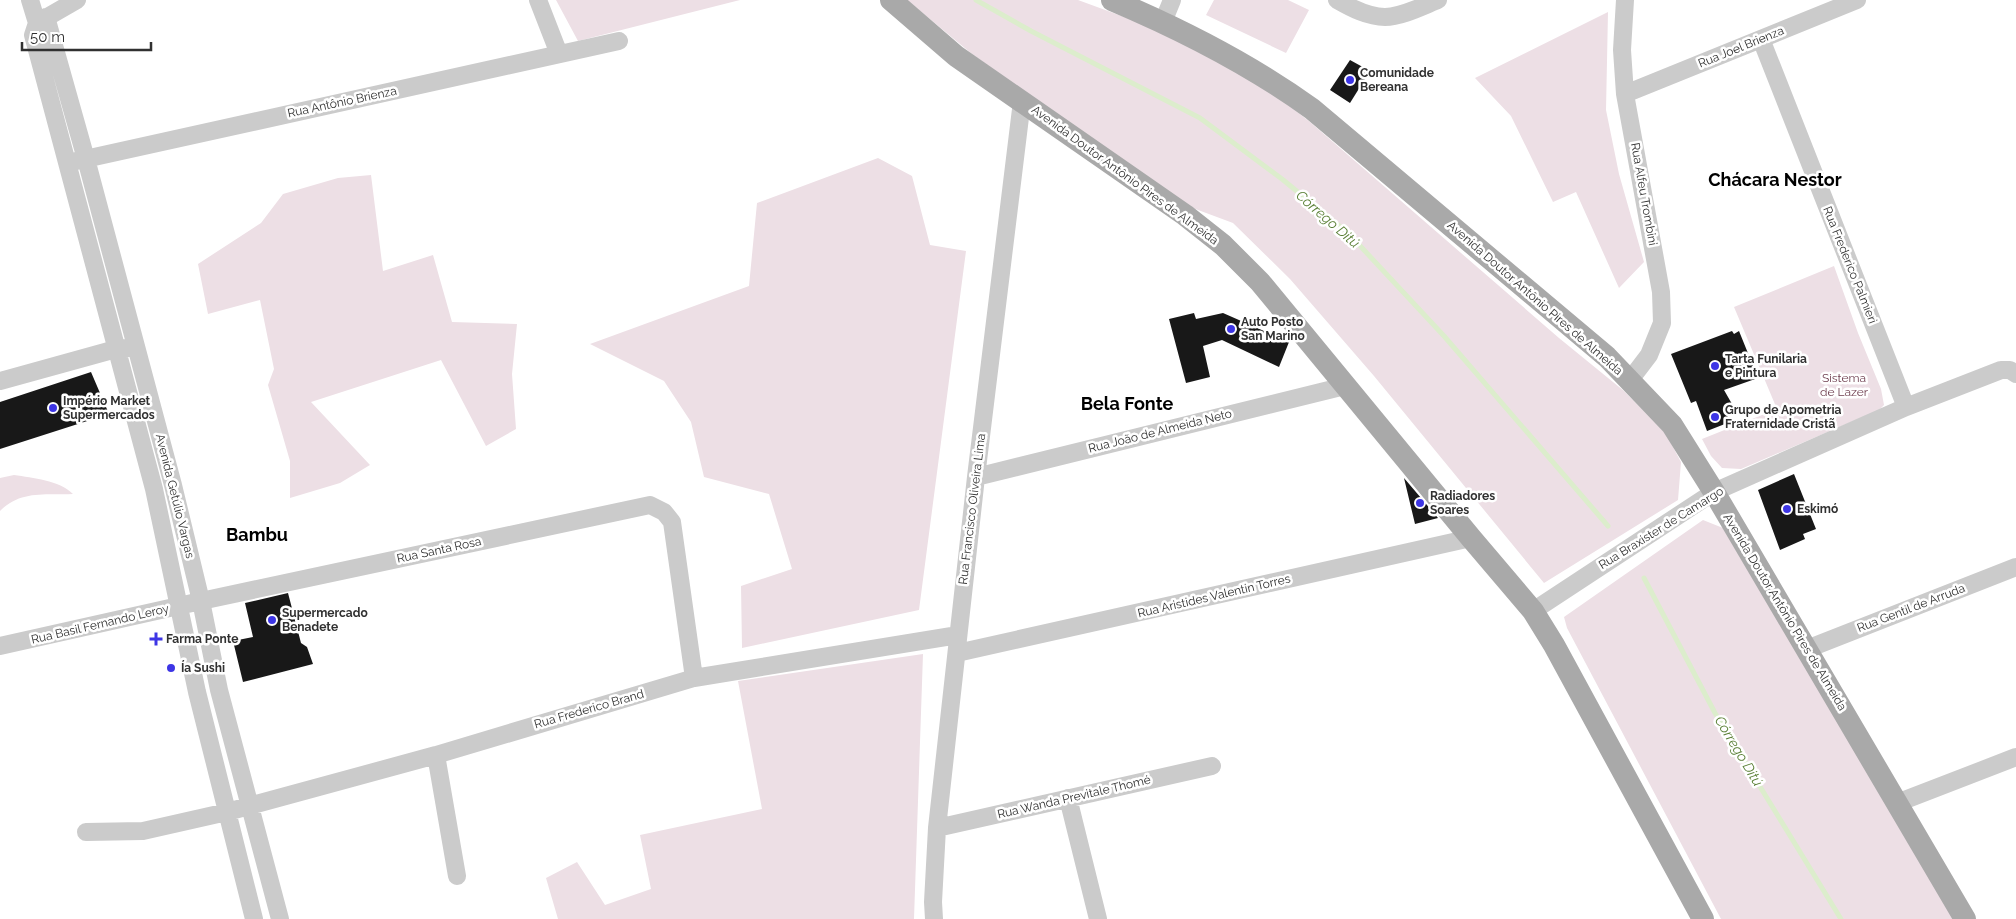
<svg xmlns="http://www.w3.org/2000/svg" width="2016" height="919" font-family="Raleway,sans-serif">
	<rect width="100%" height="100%" fill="#fff"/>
	<!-- green -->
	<path fill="#eddfe5" d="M556,0H740L578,41Z
		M907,0H1078L1157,29L1268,89L1310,122L1559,338L1624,391L1666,434L1681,462L1678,500L1544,583L1374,376L1290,279L1233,223L1182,204L972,54Z
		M1214,0H1288L1309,10L1286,53L1206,15Z
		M1608,12L1606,110L1619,174L1644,262L1619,288L1576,192L1553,202L1511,116L1475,78Z
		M878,158L912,176L930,245L966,251L919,610L742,648L741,586L792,569L769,494L704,477L691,422L664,381L590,344L749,286L757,203Z
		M371,175L383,271L433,255L452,322L517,324L512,374L516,429L486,446L441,360L311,402L370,465L340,483L290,498V461L268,385L274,369L260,300L208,314L198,264L261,223L283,194L338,178Z
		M1834,266L1858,333L1881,389L1884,405L1879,410L1741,469L1722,468L1711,456L1702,439L1777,409L1734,307Z
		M14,475C33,478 59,480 73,494C46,495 20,490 0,511V478Z
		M1703,520L1723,528L1954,919H1721L1567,628L1564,617Z
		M923,654L914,919H558L546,878L577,862L605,905L651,889L640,835L762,809L738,681Z"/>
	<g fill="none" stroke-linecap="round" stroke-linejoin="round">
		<!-- stream -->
		<path stroke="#dcedcc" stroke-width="5" d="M976,0L1031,31L1200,118L1282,179L1350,235L1444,336L1608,526
			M1644,578L1715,713L1841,919"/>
	</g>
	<!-- building -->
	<path fill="#181818" d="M1350,60L1370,71L1350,103L1330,90Z
		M1194,313L1196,319L1223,313L1289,342L1279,367L1222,340L1203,346L1210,377L1186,383L1169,319Z
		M1732,331L1734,334L1739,331L1758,378L1724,390L1732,404L1729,405L1730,410L1726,412L1730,422L1707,431L1696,401L1691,403L1671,354Z
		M91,372L109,414L0,449V402Z
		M1794,474L1816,529L1803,534L1805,539L1780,550L1758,490Z
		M1404,478L1438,518L1415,524Z
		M288,593L301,643L307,647L313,664L243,682L233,641L253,637L245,603Z"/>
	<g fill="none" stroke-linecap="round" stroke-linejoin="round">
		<!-- minor -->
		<path stroke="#cbcbcb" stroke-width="18" d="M30,0L37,23
			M77,0L37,23L33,35L154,489L197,692L254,919
			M538,0L559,54
			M1337,0C1351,8 1368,17 1385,17C1401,17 1423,6 1438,0
			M1625,0L1622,50L1625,94L1661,292L1662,323L1649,355L1630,380
			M46,17L86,159L173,485L201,601L219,690L280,919
			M1163,22L1172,0
			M1761,39L1906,407
			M1625,94L1857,0
			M76,161L619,41
			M0,381L116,349L128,348
			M976,477L1345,386
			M1533,611L1714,492L1906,407L2001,370H2010L2016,374
			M0,646L201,601L650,505L664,512L672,522L694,678
			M1807,649L2016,567
			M957,653L1471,538
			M436,755L457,876
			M1068,798L1098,919
			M1897,803L2016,757
			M937,828L1212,766
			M86,832L143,831L227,812L436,755L694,678L958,635
			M934,919L933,902L937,828L976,477L1022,101"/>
		<!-- major -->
		<path stroke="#a9a9a9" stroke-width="22" d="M891,0L956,56L1185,215L1223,245L1260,282L1471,538L1533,611L1554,645L1703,919
			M1112,0C1183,30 1250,64 1312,109L1607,357L1672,425L1714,492L1965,919"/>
	</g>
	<!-- markers -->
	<g fill="#3d35e5" stroke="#fff" stroke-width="2">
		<circle cx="1350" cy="80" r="5"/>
		<circle cx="1231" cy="329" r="5"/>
		<circle cx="1715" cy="366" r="5"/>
		<circle cx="53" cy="408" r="5"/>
		<circle cx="1715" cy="417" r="5"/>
		<circle cx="1420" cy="503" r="5"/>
		<circle cx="1787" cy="509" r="5"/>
		<circle cx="272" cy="620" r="5"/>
		<path d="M153.5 631.5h5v5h5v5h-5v5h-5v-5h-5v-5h5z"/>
		<circle cx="171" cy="668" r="5"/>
	</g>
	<g text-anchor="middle" stroke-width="5" stroke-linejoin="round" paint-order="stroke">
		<!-- street labels -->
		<g font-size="12" fill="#313131" stroke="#fff">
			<text transform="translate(1741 47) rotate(-22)" y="4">Rua Joel Brienza</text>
			<text transform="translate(342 102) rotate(-12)" y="4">Rua Antônio Brienza</text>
			<text transform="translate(1125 175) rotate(36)" y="4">Avenida Doutor Antônio Pires de Almeida</text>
			<text transform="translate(1644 194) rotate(80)" y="4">Rua Alfeu Trombini</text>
			<text transform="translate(1850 265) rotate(68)" y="4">Rua Frederico Palmieri</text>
			<text transform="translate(1535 298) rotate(41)" y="4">Avenida Doutor Antônio Pires de Almeida</text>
			<text transform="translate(1160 431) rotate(-14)" y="4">Rua João de Almeida Neto</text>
			<text transform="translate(175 496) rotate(76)" y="4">Avenida Getúlio Vargas</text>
			<text transform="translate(972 509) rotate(-83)" y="4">Rua Francisco Oliveira Lima</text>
			<text transform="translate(1661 528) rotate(-32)" y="4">Rua Braxister de Camargo</text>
			<text transform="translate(439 550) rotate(-12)" y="4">Rua Santa Rosa</text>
			<text transform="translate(1214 596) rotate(-13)" y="4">Rua Aristides Valentin Torres</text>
			<text transform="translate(1911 608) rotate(-21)" y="4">Rua Gentil de Arruda</text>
			<text transform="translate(1785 612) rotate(59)" y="4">Avenida Doutor Antônio Pires de Almeida</text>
			<text transform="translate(100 624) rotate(-13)" y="4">Rua Basil Fernando Leroy</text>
			<text transform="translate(589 709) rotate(-16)" y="4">Rua Frederico Brand</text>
			<text transform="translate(1074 797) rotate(-13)" y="4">Rua Wanda Previtale Thomé</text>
		</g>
		<!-- poi labels -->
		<g font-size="12" font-weight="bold" fill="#313131" stroke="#fff" text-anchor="start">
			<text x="1360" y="77">Comunidade<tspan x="1360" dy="14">Bereana</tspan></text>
			<text x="1241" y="326">Auto Posto<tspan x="1241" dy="14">San Marino</tspan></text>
			<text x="1725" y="363">Tarta Funilaria<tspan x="1725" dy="14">e Pintura</tspan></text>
			<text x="63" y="405">Império Market<tspan x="63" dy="14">Supermercados</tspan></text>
			<text x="1725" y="414">Grupo de Apometria<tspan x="1725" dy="14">Fraternidade Cristã</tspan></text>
			<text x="1430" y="500">Radiadores<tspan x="1430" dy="14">Soares</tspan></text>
			<text x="1797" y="513">Eskimó</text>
			<text x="282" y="617">Supermercado<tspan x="282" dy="14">Benadete</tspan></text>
			<text x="166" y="643">Farma Ponte</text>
			<text x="181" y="672">Ía Sushi</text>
		</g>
		<!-- park labels -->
		<g font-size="12" fill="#6d3d4e" stroke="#fff">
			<text x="1844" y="382">Sistema<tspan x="1844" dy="14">de Lazer</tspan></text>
		</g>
		<!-- water labels -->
		<g font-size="14" font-style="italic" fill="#5b8037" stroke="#fff">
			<text transform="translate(1328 219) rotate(41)" y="5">Córrego Ditú</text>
			<text transform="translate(1739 751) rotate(59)" y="5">Córrego Ditú</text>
		</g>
		<!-- district labels -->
		<g font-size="18" font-weight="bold" fill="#000" stroke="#fff">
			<text x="1775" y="186">Chácara Nestor</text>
			<text x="1127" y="410">Bela Fonte</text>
			<text x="257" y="541">Bambu</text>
		</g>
	</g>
	<!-- scale -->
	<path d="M22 42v8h129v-8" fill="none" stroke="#313131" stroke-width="2.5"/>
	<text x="30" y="42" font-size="15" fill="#313131" stroke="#ffffff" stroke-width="4" paint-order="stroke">50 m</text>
</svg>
